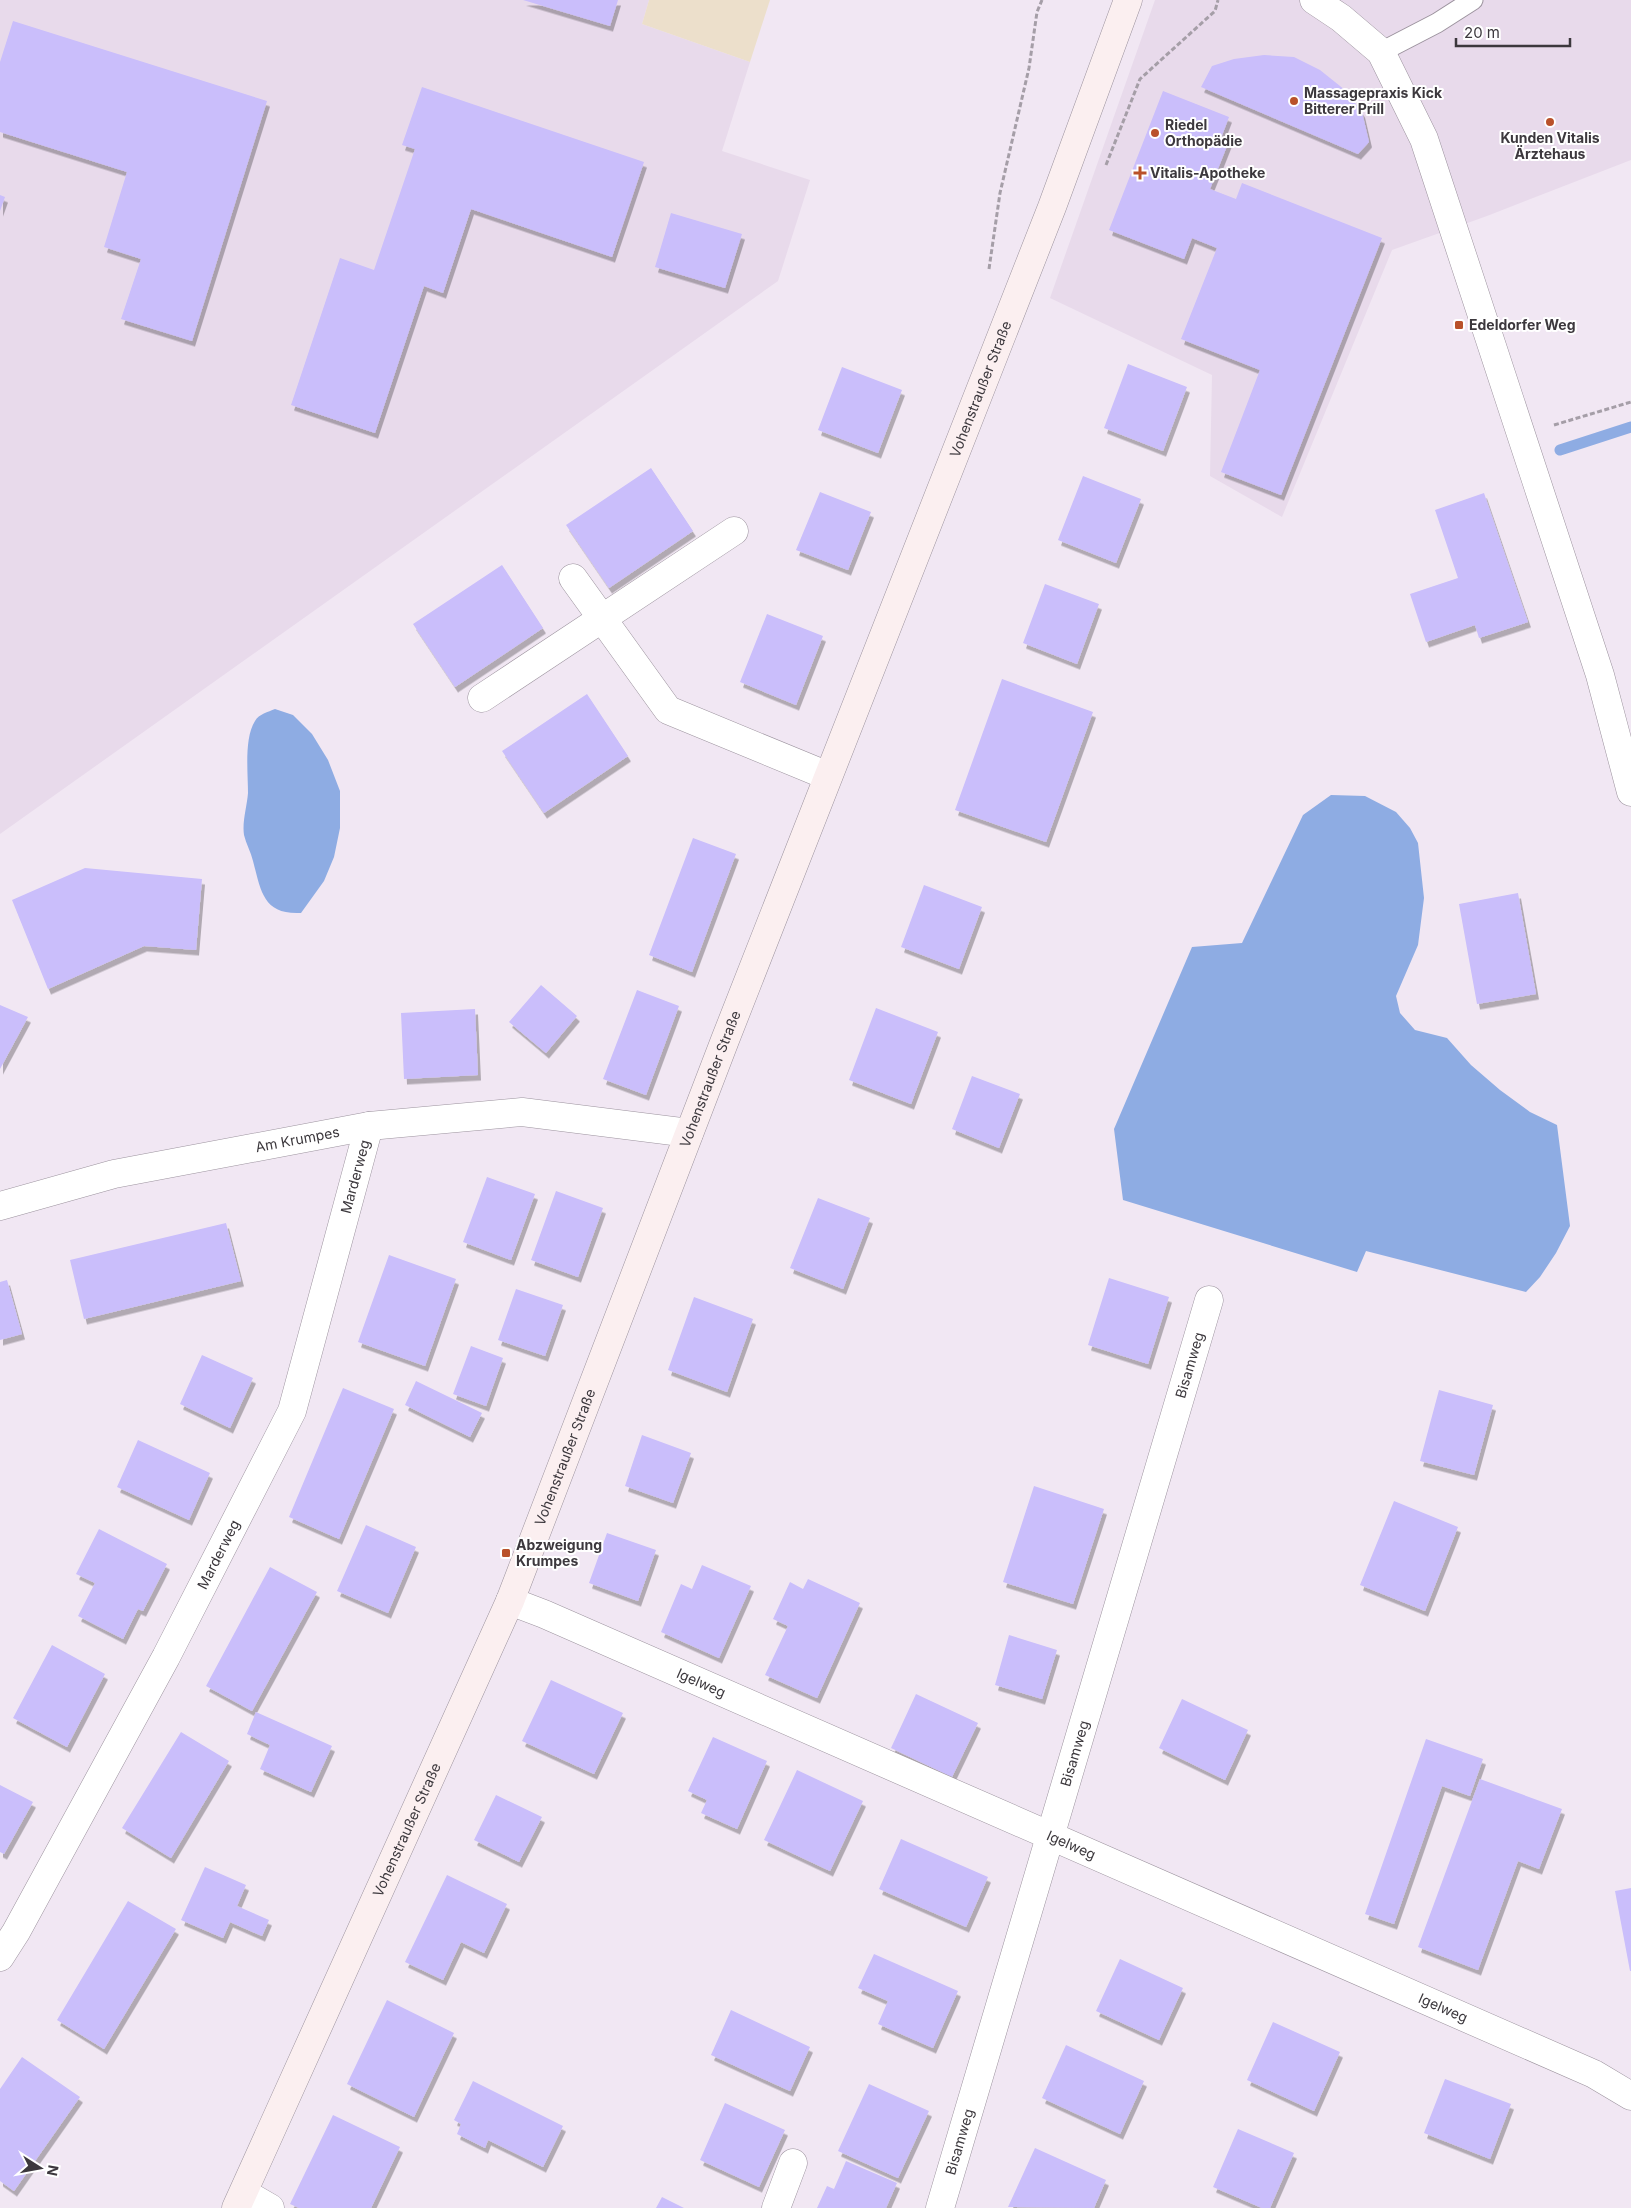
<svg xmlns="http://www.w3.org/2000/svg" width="1631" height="2208" font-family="Inter,sans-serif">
	<defs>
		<filter id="shadow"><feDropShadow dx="3" dy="5.5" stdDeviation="0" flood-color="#0004"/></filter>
	</defs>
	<rect width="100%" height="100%" fill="#f1e7f3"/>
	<!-- built -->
	<path fill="#e8daeb" d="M0,0H649L642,24L750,62L722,151L810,180L778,281L0,834Z
		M1155,0H1631V160L1487,216L1392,250L1282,517L1210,476L1212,375L1050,298Z"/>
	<!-- industrial -->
	<path fill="#ecdfcb" d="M649,0H770L750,62L642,24Z"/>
	<!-- water -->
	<path fill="#8eace3" d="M275,709L293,715L312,734L328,760L340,791V828L334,857L324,881L301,913C263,915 261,891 253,861C251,852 246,844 244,835C242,822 247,806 248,793C248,773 244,738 255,721C259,714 268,712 275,709Z
		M1331,795L1365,796L1396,812L1410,828L1418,843L1424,898L1418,945L1396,996L1400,1013L1415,1030L1447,1038L1471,1065L1500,1090L1530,1112L1557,1125L1570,1226L1556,1253L1540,1277L1526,1292L1366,1251L1357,1272L1123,1200L1114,1129L1192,947L1242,943L1303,815Z"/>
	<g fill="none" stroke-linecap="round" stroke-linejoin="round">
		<!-- stream -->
		<path stroke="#8eace3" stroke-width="11" d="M1560,450L1631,427"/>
	</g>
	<!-- building -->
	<path fill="#cabefb" filter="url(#shadow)" d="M523,0H618L610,26Z
		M13,21L267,101L192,341L121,319L141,259L104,247L127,172L0,132V62Z
		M1264,55L1294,57L1320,70L1345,90L1362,112L1369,142L1358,154L1201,87L1212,66L1234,59Z
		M422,87L644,162L612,257L471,209L443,293L424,286L375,433L291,405L340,258L374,270L415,149L402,145Z
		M1163,91L1229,117L1221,138L1229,141L1210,189L1236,199L1242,183L1382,238L1281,495L1221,472L1260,370L1181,339L1217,248L1192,238L1184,259L1109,230Z
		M0,195L5,197L0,211Z
		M671,213L742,234L725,288L655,267Z
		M1128,364L1187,387L1163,451L1104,428Z
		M842,367L902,390L878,453L818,430Z
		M651,468L693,531L609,588L566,525Z
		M1083,476L1141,499L1116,563L1058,540Z
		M820,492L871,512L848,570L796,550Z
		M1484,493L1528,622L1479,638L1475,625L1426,642L1410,594L1458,578L1435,510Z
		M502,565L543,628L455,687L413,624Z
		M1045,584L1099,604L1077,664L1023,643Z
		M767,614L823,636L796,705L740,682Z
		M1002,679L1093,712L1046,842L955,810Z
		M587,694L628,756L544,813L502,751Z
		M693,838L736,854L692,972L649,955Z
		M85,868L202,879L196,950L144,946L48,989L12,900Z
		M924,885L982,907L959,969L901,947Z
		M1518,893L1536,994L1477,1004L1459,904Z
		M541,985L577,1016L546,1053L509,1022Z
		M637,990L679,1006L646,1095L603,1079Z
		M0,1005L28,1017L0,1069Z
		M876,1008L938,1032L911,1104L849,1080Z
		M475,1009L478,1075L404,1079L401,1013Z
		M972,1076L1020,1094L999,1148L952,1129Z
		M487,1177L535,1194L511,1260L463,1242Z
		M556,1191L603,1208L578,1277L531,1260Z
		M818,1198L870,1218L843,1289L790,1268Z
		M226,1223L241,1281L84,1319L70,1260Z
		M389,1255L456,1279L425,1366L358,1342Z
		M1109,1278L1169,1297L1148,1364L1088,1345Z
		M7,1280L22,1334L0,1340V1282Z
		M516,1289L563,1305L545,1356L498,1340Z
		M694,1297L753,1319L727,1392L668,1370Z
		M471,1346L503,1358L486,1406L453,1394Z
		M202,1355L253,1378L230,1428L180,1404Z
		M416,1381L482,1413L470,1437L405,1405Z
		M343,1388L394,1409L339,1539L289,1517Z
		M1439,1390L1493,1405L1474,1475L1420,1461Z
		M642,1435L691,1453L673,1503L625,1486Z
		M138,1440L210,1473L189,1520L117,1487Z
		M1034,1486L1104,1509L1073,1604L1003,1582Z
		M1394,1501L1458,1527L1425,1611L1360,1585Z
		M366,1525L416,1547L388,1613L337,1591Z
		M99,1529L167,1564L143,1611L138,1609L123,1639L78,1616L95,1583L76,1574Z
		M607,1533L656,1550L638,1601L589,1583Z
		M702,1565L751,1586L719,1658L661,1632L681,1584L692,1589Z
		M270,1567L317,1592L252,1711L206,1686Z
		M808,1579L860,1603L817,1698L765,1675L788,1626L773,1619L790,1582L803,1589Z
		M1009,1635L1057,1650L1042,1699L995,1685Z
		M52,1645L105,1674L67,1747L13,1718Z
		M551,1680L623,1713L594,1774L522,1741Z
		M916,1694L978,1723L952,1777L891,1748Z
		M1182,1699L1248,1730L1225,1780L1159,1748Z
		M256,1712L332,1746L311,1792L260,1769L270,1745L247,1734Z
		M181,1732L229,1761L171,1858L122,1828Z
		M713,1737L767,1761L737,1829L701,1813L707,1800L688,1791Z
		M1426,1739L1483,1759L1470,1796L1442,1786L1394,1924L1365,1914Z
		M797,1770L863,1801L830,1871L764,1840Z
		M1480,1779L1562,1809L1539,1869L1518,1861L1478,1970L1418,1947Z
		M0,1785L33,1802L4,1854L0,1852Z
		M496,1795L542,1817L519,1862L474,1840Z
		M901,1839L988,1877L966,1927L879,1889Z
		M205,1867L246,1885L237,1906L269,1920L262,1936L230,1922L223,1938L181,1920Z
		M447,1875L507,1904L484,1953L461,1942L443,1980L405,1962Z
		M1631,1888V1971H1630L1615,1891Z
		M128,1901L176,1929L104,2049L57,2020Z
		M874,1954L958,1991L933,2048L878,2024L888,2001L858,1988Z
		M1120,1959L1183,1988L1159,2040L1096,2011Z
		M387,2000L454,2033L414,2117L347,2084Z
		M731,2010L810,2047L790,2091L711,2055Z
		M1273,2022L1340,2052L1314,2111L1247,2080Z
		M1066,2045L1144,2081L1120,2134L1042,2098Z
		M22,2057L80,2097L14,2191L0,2181V2089Z
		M1445,2079L1511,2104L1490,2159L1424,2133Z
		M473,2081L563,2126L543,2167L488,2140L485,2148L457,2134L461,2124L454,2120Z
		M869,2084L929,2111L898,2178L838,2151Z
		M725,2103L785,2130L759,2187L700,2160Z
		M333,2115L400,2147L371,2208H299L290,2204Z
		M1238,2129L1294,2153L1270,2208H1262L1213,2187Z
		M1035,2148L1106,2180L1094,2208L1008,2207Z
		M846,2161L897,2183L886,2208H817L827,2186L834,2189Z
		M662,2197L684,2208H656Z"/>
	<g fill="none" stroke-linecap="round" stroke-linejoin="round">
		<defs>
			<path id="service" d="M1381,52L1437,23L1473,0"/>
			<g id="minor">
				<path d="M1314,0L1341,18L1381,52L1424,139L1600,675L1631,792"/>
				<path d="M573,578L668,710L828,776"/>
				<path d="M482,698L734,531"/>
				<path id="s1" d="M0,1206L114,1174L369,1126L522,1112L689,1133"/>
				<path id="s2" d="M510,1601L544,1614L1594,2074L1631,2096"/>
				<path id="s3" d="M0,1957L16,1932L166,1657L292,1411L369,1126"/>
				<path d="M244,2193L270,2208"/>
				<path d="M776,2208L793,2163"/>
				<path id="s4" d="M940,2208L1209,1300"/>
			</g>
			<g id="secondary">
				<path id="s5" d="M236,2208L510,1601L725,1040L1052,207L1128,0"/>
			</g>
		</defs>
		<!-- service casing -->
		<use href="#service" stroke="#9c939e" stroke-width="21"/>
		<!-- minor casing -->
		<use href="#minor" stroke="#9c939e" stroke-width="29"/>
		<!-- secondary casing -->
		<use href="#secondary" stroke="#9c939e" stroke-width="29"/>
		<!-- path -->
		<path stroke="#a59ea7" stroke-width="3" stroke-dasharray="5 2.5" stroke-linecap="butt" d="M1106,165L1140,79L1215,11L1218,0
			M989,269L1000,193L1029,68L1037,12L1042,0
			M1554,425L1631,402"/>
		<!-- service -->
		<use href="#service" stroke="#fff" stroke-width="19"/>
		<!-- minor -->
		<use href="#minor" stroke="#fff" stroke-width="28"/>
		<!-- secondary -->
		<use href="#secondary" stroke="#fbeff0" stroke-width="28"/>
	</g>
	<!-- markers -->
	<g fill="#b9512a" stroke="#fff" stroke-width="2">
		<circle cx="1294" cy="101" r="5"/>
		<circle cx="1550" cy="122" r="5"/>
		<circle cx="1155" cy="133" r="5"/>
		<path d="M1137.5 165.5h5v5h5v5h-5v5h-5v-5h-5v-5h5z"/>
		<rect x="1454" y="320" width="10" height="10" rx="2.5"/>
		<rect x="501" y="1548" width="10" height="10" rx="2.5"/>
	</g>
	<g text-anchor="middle" stroke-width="4" stroke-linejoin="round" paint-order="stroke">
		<!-- poi labels -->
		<g font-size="14" font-weight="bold" fill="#3c383d" stroke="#fff" text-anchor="start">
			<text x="1304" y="98">Massagepraxis Kick<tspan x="1304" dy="16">Bitterer Prill</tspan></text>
			<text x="1165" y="130">Riedel<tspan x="1165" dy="16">Orthopädie</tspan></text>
			<text x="1550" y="143" text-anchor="middle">Kunden Vitalis<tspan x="1550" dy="16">Ärztehaus</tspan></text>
			<text x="1150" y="178">Vitalis-Apotheke</text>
			<text x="1469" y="330">Edeldorfer Weg</text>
			<text x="516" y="1550">Abzweigung<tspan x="516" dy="16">Krumpes</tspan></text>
		</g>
		<!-- street labels -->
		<g font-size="14" fill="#3c383d" stroke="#fff">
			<text dy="5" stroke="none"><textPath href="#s5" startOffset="1966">Vohenstraußer Straße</textPath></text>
			<text dy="5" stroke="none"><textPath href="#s5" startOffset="1225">Vohenstraußer Straße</textPath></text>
			<text dy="5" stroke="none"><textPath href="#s1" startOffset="305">Am Krumpes</textPath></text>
			<text dy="5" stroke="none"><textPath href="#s3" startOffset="862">Marderweg</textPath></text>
			<text dy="5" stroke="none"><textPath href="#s4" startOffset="879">Bisamweg</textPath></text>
			<text dy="5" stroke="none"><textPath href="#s5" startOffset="820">Vohenstraußer Straße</textPath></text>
			<text dy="5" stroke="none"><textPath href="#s3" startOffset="458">Marderweg</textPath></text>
			<text dy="5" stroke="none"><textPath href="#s2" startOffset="208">Igelweg</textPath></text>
			<text dy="5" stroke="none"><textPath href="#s4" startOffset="474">Bisamweg</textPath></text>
			<text dy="5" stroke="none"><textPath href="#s5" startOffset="415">Vohenstraußer Straße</textPath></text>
			<text dy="5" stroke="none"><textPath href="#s2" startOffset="612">Igelweg</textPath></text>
			<text dy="5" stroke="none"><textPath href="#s2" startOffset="1018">Igelweg</textPath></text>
			<text dy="5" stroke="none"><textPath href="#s4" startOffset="69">Bisamweg</textPath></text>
		</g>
	</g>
	<!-- north arrow -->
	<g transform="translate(40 2168) rotate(101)" stroke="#ffffff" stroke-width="4" paint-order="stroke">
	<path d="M0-4L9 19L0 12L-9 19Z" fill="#3c383d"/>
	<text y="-8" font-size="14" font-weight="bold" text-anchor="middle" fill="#3c383d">N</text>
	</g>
	<!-- scale -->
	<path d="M1456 38v8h114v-8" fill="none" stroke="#3c383d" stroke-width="2.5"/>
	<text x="1464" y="38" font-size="15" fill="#3c383d" stroke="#ffffff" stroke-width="4" paint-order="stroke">20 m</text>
</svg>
